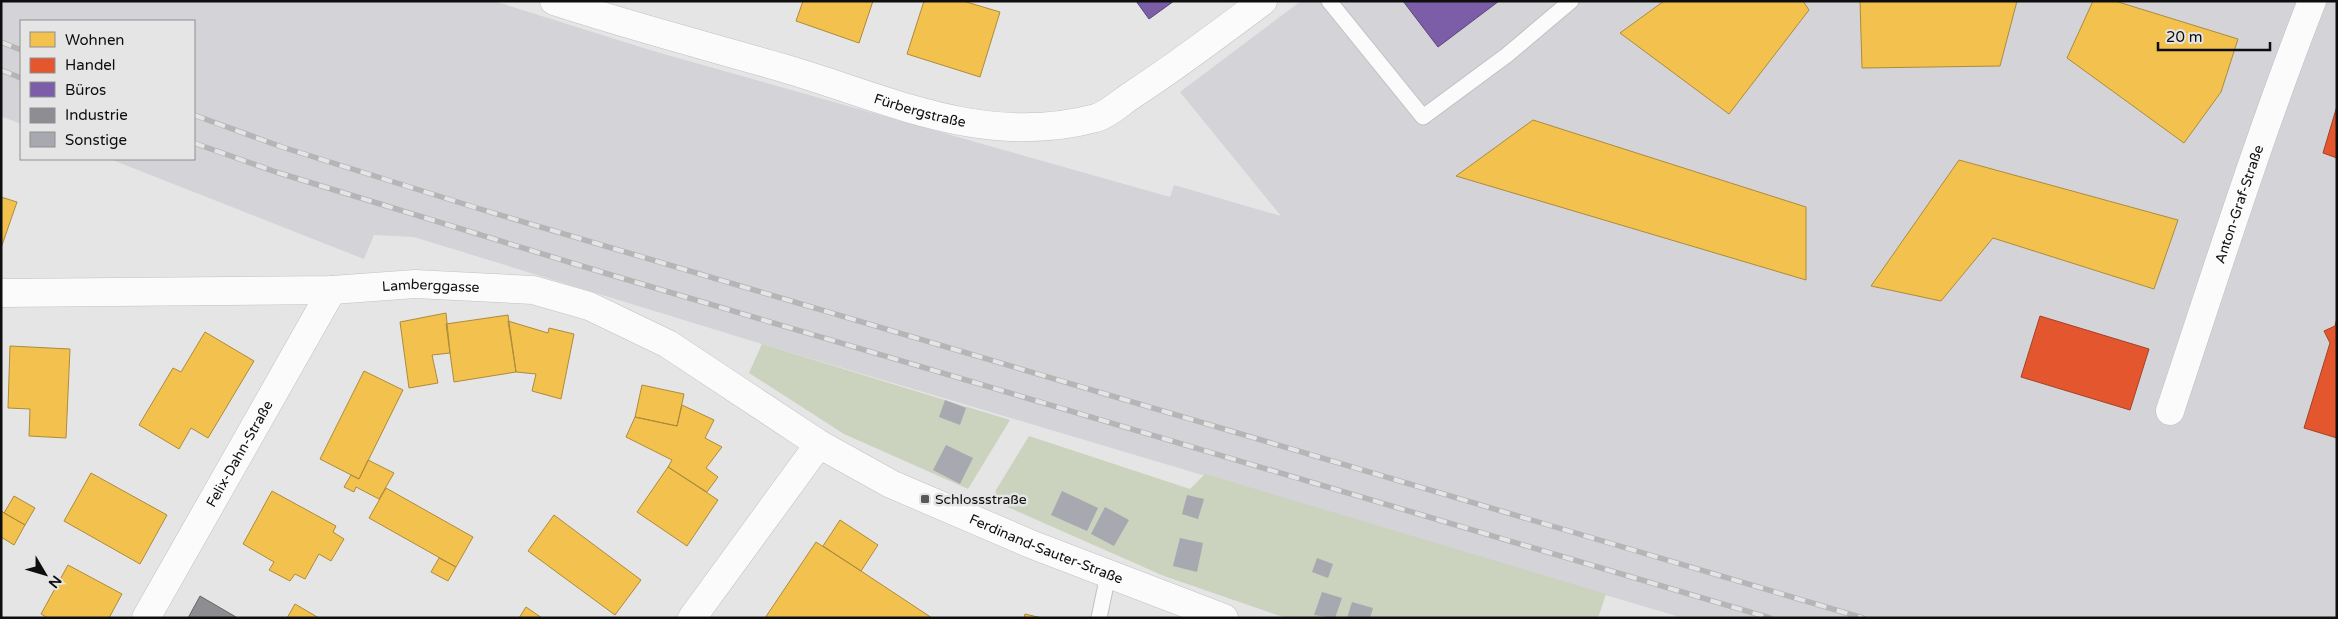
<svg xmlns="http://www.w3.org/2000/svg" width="2338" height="619" font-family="'Varela Round',sans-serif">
	<rect width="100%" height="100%" fill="#e5e5e6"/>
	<!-- built -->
	<path fill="#d3d3d8" d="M1,1H494L653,51L1170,197L1174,185L1281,216L1180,92L1301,1H2337V618H1683L762,344L414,237L374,235L364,259L110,159H194V21H21V124L1,116Z"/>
	<!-- green -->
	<path fill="#cbd2bd" d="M762,344L1010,420L968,489L844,434L749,373Z
		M1029,436L1190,489L1205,474L1606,594L1598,618H1286L1164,576L994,501L996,490Z"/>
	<!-- homes -->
	<path fill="#f2c14e" stroke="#ae8b3b" d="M803,1H873L859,43L796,21Z
		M924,1H963L1000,12L980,77L907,54Z
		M1664,1H1803L1809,10L1729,114L1620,33Z
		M1860,1H2017L2000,66L1862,68Z
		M2093,1H2115L2238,39L2221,92L2184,143L2067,58Z
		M1533,120L1806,207V280L1456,176Z
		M1959,160L2178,220L2154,289L1993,238L1941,301L1871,286Z
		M1,197L17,202L1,248Z
		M446,313L450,353L432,355L438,383L409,388L400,322Z
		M508,315L516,372L454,382L446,324Z
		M508,321L548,333L549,328L574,334L561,399L532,391L536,374L516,372Z
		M205,332L254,361L208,438L191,428L179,449L139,425L173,368L181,372Z
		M10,346L70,349L66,438L29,436L30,409L8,408Z
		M364,371L403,390L359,479L320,459Z
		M642,385L684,394L677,426L635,417Z
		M682,405L714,420L705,438L722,447L706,468L718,477L707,492L668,467L672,460L626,437L635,417L677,426Z
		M368,460L394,473L379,499L356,487L354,492L344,487L351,475L359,479Z
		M668,467L718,500L687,546L637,512Z
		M91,473L167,515L140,564L64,521Z
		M386,488L473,537L456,567L369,518Z
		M272,491L336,526L333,532L344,539L331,561L319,554L305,579L295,574L290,581L269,570L274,562L243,544Z
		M14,496L35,508L25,525L4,513Z
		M1,511L25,525L14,545L1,537Z
		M554,515L641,580L615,615L528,551Z
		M840,520L878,545L861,571L823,546Z
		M816,542L861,571L932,618H765Z
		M439,558L456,567L448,581L431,572Z
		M68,565L122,594L109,618H48L41,614Z
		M295,604L319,618H287Z
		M526,607L542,618H519Z
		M1025,614L1042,618H1024Z"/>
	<!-- shops -->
	<path fill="#e4572e" stroke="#a44124" d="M2337,106V158L2323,153Z
		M2040,316L2149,349L2130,410L2021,377Z
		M2337,318V438L2304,428L2330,343L2324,331L2335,326Z"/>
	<!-- offices -->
	<path fill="#7b5ea7" stroke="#5a4679" d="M1136,1H1174L1149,19Z
		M1403,1H1499L1438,47Z"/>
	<!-- industry -->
	<path fill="#8d8d92" stroke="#67676a" d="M200,596L236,617V618H188Z"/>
	<!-- building -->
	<path fill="#a8a8b0" d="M945,400L966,408L960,425L939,417Z
		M946,445L973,458L960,484L933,470Z
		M1062,491L1098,508L1087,531L1051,515Z
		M1187,495L1204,499L1198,519L1182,514Z
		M1105,507L1129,520L1114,546L1091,534Z
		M1180,538L1203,543L1197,572L1173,566Z
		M1317,558L1333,564L1328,578L1312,572Z
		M1322,592L1342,598L1335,618L1314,615Z
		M1352,602L1373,608L1370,618H1347Z"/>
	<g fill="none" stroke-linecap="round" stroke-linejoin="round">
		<defs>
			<path id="service" d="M1329,1L1423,117L1507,55L1571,1
				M1099,618L1108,575"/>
			<g id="minor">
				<path id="s1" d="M554,1C630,26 707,46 783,68C889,99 983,148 1096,118C1109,114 1121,102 1132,95C1177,66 1220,33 1263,1"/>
				<path id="s2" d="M1,293L332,290L415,284L533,290L589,306L668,344L819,444L891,484L1033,545L1224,618"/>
				<path id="s3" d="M2170,411C2216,273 2259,136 2312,1"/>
				<path id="s4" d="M146,618L332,290"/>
				<path d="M692,618L819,444"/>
			</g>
		</defs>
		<!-- service casing -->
		<use href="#service" stroke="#c1c1c2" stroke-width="17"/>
		<!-- minor casing -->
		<use href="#minor" stroke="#c1c1c2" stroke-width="29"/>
		<!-- service -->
		<use href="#service" stroke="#fbfbfb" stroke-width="15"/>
		<!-- minor -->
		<use href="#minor" stroke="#fbfbfb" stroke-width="28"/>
		<defs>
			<path id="rail" d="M1,42L21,50
				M1,70L21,78
				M194,115L282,147L480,209L1863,618
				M194,143L276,172L608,274L1770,618"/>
		</defs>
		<!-- rail casing -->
		<use href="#rail" stroke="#b5b5b6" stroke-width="5.5"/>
		<!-- rail -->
		<use href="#rail" stroke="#e5e5e6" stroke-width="4" stroke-dasharray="11" stroke-linecap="butt"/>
	</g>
	<!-- markers -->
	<rect fill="#59595a" stroke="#e5e5e6" stroke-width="2" x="920" y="494" width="10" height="10" rx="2.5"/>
	<g text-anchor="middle" stroke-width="5" stroke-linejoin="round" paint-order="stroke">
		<!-- street labels -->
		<g font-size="14" fill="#0e0e0e" stroke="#e5e5e6">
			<text dy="5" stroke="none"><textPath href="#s1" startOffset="382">Fürbergstraße</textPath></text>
			<text dy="5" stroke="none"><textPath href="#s3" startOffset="218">Anton-Graf-Straße</textPath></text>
			<text dy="5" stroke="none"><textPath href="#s2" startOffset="430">Lamberggasse</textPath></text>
			<text dy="5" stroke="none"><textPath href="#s4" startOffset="189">Felix-Dahn-Straße</textPath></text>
			<text dy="5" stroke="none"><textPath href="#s2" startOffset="1110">Ferdinand-Sauter-Straße</textPath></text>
		</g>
		<!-- poi labels -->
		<g font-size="14" fill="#0e0e0e" stroke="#e5e5e6" text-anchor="start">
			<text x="935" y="504">Schlossstraße</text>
		</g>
	</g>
	<!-- border -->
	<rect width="2338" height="619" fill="none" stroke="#0e0e0e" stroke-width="5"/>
	<!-- legend -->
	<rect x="20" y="20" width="175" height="140" fill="#e5e5e6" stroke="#8f8f90"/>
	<rect x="30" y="32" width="25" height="15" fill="#f2c14e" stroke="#8f8f90"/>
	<text x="65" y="45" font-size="15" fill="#0e0e0e">Wohnen</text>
	<rect x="30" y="58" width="25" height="15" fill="#e4572e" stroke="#8f8f90"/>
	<text x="65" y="70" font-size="15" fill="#0e0e0e">Handel</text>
	<rect x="30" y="82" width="25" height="15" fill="#7b5ea7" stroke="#8f8f90"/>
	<text x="65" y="95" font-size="15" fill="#0e0e0e">Büros</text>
	<rect x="30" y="108" width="25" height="15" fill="#8d8d92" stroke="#8f8f90"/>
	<text x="65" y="120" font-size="15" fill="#0e0e0e">Industrie</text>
	<rect x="30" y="132" width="25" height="15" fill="#a8a8b0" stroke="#8f8f90"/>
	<text x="65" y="145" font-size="15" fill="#0e0e0e">Sonstige</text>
	<!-- north arrow -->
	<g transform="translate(45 574) rotate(128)" stroke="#e5e5e6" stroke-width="4" paint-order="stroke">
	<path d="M0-4L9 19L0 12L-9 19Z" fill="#0e0e0e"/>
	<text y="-8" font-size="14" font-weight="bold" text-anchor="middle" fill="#0e0e0e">N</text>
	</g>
	<!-- scale -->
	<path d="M2158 42v8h112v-8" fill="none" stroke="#0e0e0e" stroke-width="2.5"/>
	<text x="2166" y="42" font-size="15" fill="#0e0e0e" stroke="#e5e5e6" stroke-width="4" paint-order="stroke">20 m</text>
</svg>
